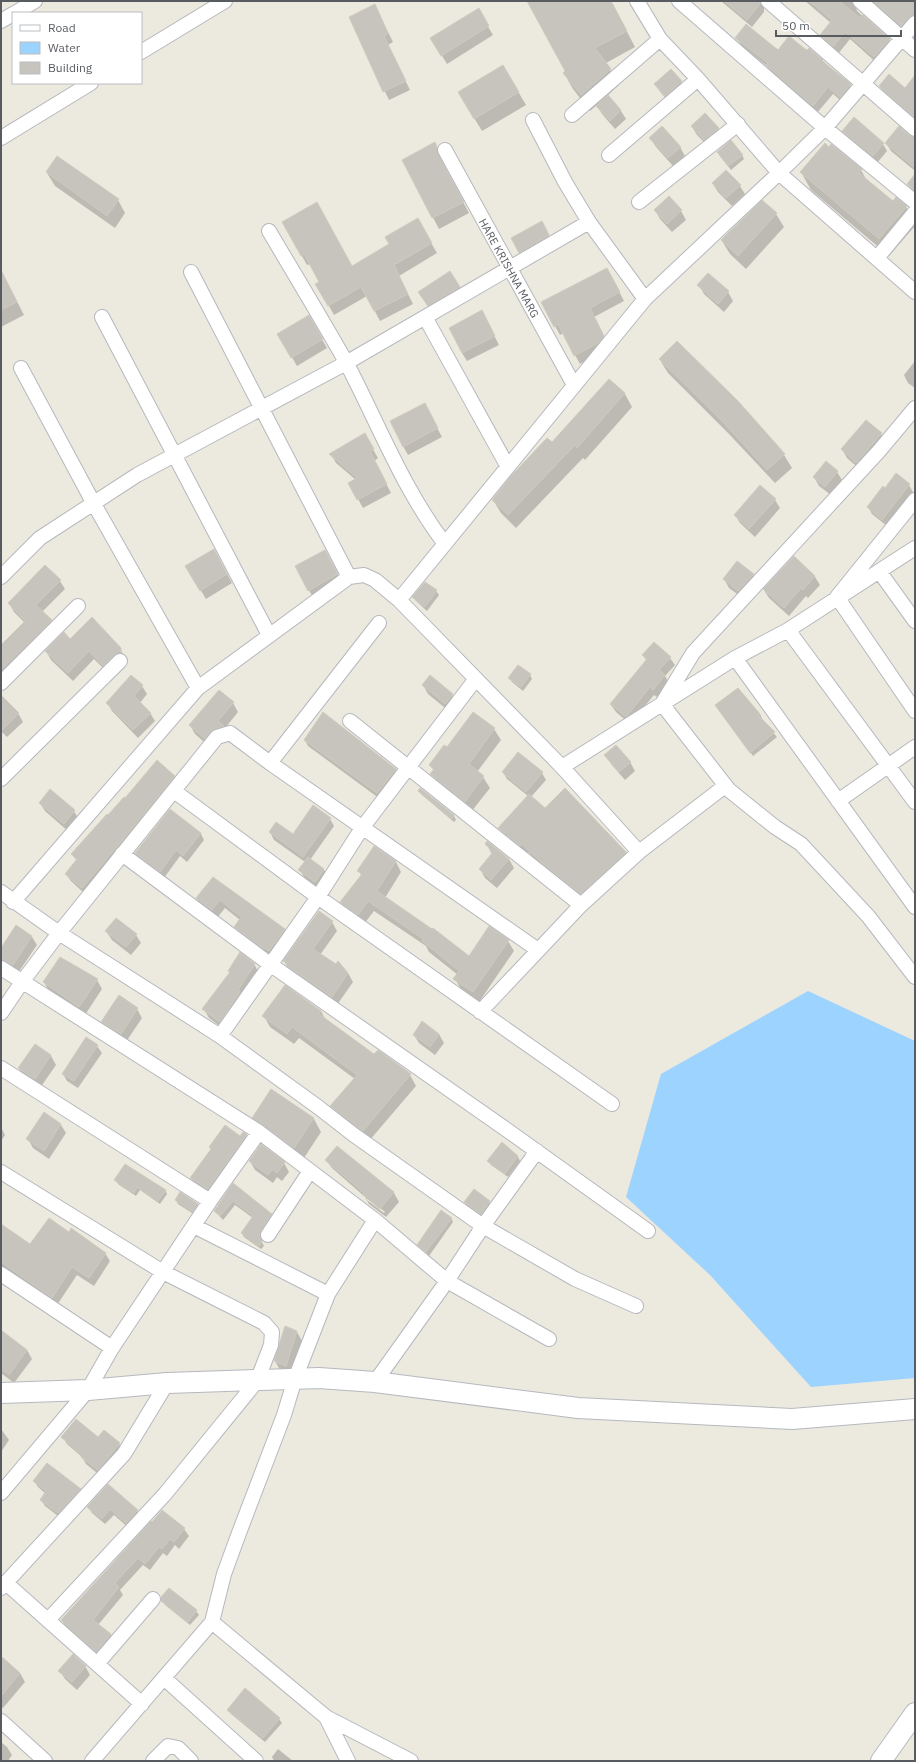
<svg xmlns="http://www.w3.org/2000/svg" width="916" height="1762" font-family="'IBM Plex Sans',sans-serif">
	<rect width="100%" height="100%" fill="#ece9df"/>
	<!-- water -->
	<path fill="#9cd3ff" d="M808,991L915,1041V1378L811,1387L710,1275L626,1197L661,1074Z"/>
	<!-- shadow -->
	<path fill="#0003" fill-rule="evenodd" d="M527,1H611L635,47L606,63L619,85L607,96L621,111L626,119L615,129L602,114L597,105L590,111L573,89L564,73L567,71Z
		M721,1H770L766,3L764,8V12L752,27Z
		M805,1H862L856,7L857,11L889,40L894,48L879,65L850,39L838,54L826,43L821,35L831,23Z
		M864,1H915V25L906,34Z
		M478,10L493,35L447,64L432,39Z
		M379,14L393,42L388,45L410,90L389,100L350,18Z
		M737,38L778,51L807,52L822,60L850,85L854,92L845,104L833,94L817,113L772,73L768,67L741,45Z
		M503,66L526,105L482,131L459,93Z
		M671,70L681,82L686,91L671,104L661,93L656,85Z
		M915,77V122L885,94L880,86L905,89Z
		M705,115L718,129L723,137L710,148L697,135L692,127Z
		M854,118L883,144L887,151L877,163L847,138L843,131Z
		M915,138V171L891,151L886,143Z
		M651,139L680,147L685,156L673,166L656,147Z
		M435,144L443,159L444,166L469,213L439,229L403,160Z
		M831,146L861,170L867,181L893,202L906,207L915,223V226L889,256L811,190L801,172Z
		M742,155L744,159L731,170L720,156Z
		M47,173L118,200L125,213L115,228L55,186Z
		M915,176V194L908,184Z
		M713,184L740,186L745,194L732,206L718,192Z
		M655,210L681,211L686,220L672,232L660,219Z
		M776,214L784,227L746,269L730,254L722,241Z
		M417,219L437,253L399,276L413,304L380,321L367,296L334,315L317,284L320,282L310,264L307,265L283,222L352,268L390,245Z
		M547,231L553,244L525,261L520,252Z
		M1,270L24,315L1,327Z
		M450,272L465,296L433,314L425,301Z
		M612,278L624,301L594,317L608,345L603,351L580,364L563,333L560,335L555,326Z
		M699,285L728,292L733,301L724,312L704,294Z
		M309,317L327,348L297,366L279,335Z
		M486,320L499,345L467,361L462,353Z
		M660,360L784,455L792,468L775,483L729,434L668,373Z
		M915,361V388L908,383L904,375Z
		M609,380L625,394L632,407L585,460L583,458L516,528L501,513L493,500L552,443Z
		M429,413L442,437L408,455L403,446Z
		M364,434L378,458L374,461L391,493L363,508L358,499L356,480L336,463L331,454Z
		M881,434L886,442L862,471L847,458L842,449Z
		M837,472L842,480L831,495L819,486L814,477Z
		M909,485L913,492L887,526L872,514L868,507L885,489Z
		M775,500L780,508L755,537L740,523L735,515Z
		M794,558L815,577L820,585L808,598L806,596L789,616L769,598L764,590Z
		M219,559L232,583L206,599L187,567Z
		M330,560L342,584L314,599L309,590Z
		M737,562L753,575L758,584L744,599L729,588L724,579Z
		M60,581L65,589L42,612L51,621L56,629L1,684V646L25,623L14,612L9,603Z
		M425,583L436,591L439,595L427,611L416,601L413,597Z
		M70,640L120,648L125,658L109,674L94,659L73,681L51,660L46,651Z
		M643,655L670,658L675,665L665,676L669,683L657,697L654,695L630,724L616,712L611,705L646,660Z
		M530,675L532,679L523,691L512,682L509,678Z
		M423,685L452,695L457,703L450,712L428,694Z
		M142,686L147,694L140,703L150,713L155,721L138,738L112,711L107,703Z
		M738,689L760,714L762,718L761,719L777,737L753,756L718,709Z
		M1,696L18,713L23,722L7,737L1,731Z
		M233,703L238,712L210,747L195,734L190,725Z
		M473,713L494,729L501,740L477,772L483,777L490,788L471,812L438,785L432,774L434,771L430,765L447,749Z
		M323,714L396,770L399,775L380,799L308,746L305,740Z
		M606,755L630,762L635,771L625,780L611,764Z
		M503,772L542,773L546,780L531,797L545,809L565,790L626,853L631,861L586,902L550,874L528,852L526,854L505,837L500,829L528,796L507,779Z
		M174,776L179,784L86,895L71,881L66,874L77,861L72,854L108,817L125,799Z
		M51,791L74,811L79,820L69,832L45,811L40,803Z
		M419,791L454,816L456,820L454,822L422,795Z
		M170,810L201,834L204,840L187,862L180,856L164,878L140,860L136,853Z
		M330,819L334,826L310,860L324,870L329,878L321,890L305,879L300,870L305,862L274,840L270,832L293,835Z
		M486,844L509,859L514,868L497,888L485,878L480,869L492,854Z
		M375,848L396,862L401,872L385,898L469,958L508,941L514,951L479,1002L461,989L455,979L458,975L429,952L426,946L374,911L364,924L347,913L341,902L362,877L359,871Z
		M213,879L285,929L289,937L274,959L240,935L236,927L240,920L225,908L217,918L202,907L197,899Z
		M332,922L337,931L320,955L348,973L353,982L337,1005L289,970L284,961Z
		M17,926L32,937L37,945L18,973L1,963V949Z
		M106,931L136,935L141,943L131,955L112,940Z
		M254,964L259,973L225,1030L209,1018L204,1009L230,973L229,971Z
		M97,980L102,989L85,1015L49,991L44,982Z
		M119,997L137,1009L142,1018L126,1042L107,1030L102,1022Z
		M321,1011L326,1021L374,1056L410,1075L416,1086L369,1141L338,1117L332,1106L355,1079L299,1038L294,1044L270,1027L264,1016Z
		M439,1034L444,1043L435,1055L419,1043L414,1035Z
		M35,1045L51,1056L56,1065L40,1088L24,1077L19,1068Z
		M97,1046L102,1053L78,1088L67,1081L63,1074Z
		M272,1090L314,1119L321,1132L302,1161L261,1131L253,1118Z
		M61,1125L66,1133L49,1159L33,1148L28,1139Z
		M1,1127L5,1135L1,1141Z
		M246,1135L251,1144L213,1198L196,1187L191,1178L240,1137Z
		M502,1144L518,1157L520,1161L508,1177L491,1165L488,1161Z
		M337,1147L394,1193L399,1202L386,1217L369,1204L365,1197L332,1168L326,1160ZM367,1197L385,1212L384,1213L367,1200Z
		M250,1161L284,1163L289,1172L282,1181L277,1177L273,1183L255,1170Z
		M116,1180L165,1190L167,1194L160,1204L140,1190L136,1196L118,1184Z
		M233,1185L271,1214L274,1218L263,1235L261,1240L264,1246L261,1249L244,1237L242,1233L253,1218L235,1205L223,1220L215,1211Z
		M474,1190L489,1202L494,1211L486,1222L470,1211L465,1202Z
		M176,1200L197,1204L200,1208L195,1215L178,1204Z
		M451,1218L453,1222L429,1256L419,1245Z
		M1,1225L30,1246L69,1233L105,1253L110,1261L94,1286L77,1275L57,1305L1,1266Z
		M1,1331L27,1350L32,1359L14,1383L1,1373Z
		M297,1332L302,1341L290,1374L280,1370L275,1361Z
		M1,1429L9,1440L1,1452Z
		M63,1437L98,1439L119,1444L123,1450L102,1477L86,1464L82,1457L67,1444Z
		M34,1481L80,1489L83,1495L62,1519L45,1506L41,1500L46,1494L38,1487Z
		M108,1485L137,1511L141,1517L130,1529L114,1515L105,1524L92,1513L88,1507Z
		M152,1524L184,1529L189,1536L179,1549L175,1545L167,1556L163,1553L150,1570L143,1565L120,1590L123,1595L98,1625L111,1635L115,1642L101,1659L66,1628L62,1620Z
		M169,1590L196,1611L199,1615L190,1625L165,1605L162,1600Z
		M1,1662L20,1673L25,1682L3,1708L1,1707Z
		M85,1666L90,1675L77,1690L65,1679L60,1671Z
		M228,1710L279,1719L282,1723L265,1742L231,1714Z
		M1,1742L7,1747L12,1755L8,1761H1Z
		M278,1749L293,1761H274L272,1757Z"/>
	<!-- building -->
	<path fill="#c6c4bd" stroke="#d0cbbe" d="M527,1H611L627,31L595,48L611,69L581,95L563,73L565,71Z
		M724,1H760V4L747,20Z
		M809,1H839L860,18L863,15L890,39L874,57L845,32L833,47L820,35L832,20Z
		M873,1H915V15L909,17L901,26Z
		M375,4L388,33L384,36L406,81L383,92L349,17Z
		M479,8L489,26L441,56L430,38Z
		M746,24L778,50L789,36L805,49L807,50L809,48L823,60L822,61L851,84L840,97L828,87L813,106L766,65L768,63L735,38Z
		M503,65L519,92L474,119L458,92Z
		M671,69L682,81L665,96L654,84Z
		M889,74L905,88L915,75V118L879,86Z
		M608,95L621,110L610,121L596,106Z
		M705,113L719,128L704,140L691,126Z
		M854,117L884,143L873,156L842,131Z
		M662,126L681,147L668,158L649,138Z
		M899,126L909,135L915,137V168L885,143Z
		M731,140L743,155L728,166L717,152Z
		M435,142L437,147L438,154L464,202L432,218L402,160Z
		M825,143L829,147L831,144L862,169L859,173L893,201L896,197L907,206L879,239L800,172Z
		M57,156L119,199L107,216L46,172Z
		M726,170L741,185L726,198L712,183Z
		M915,174V191L907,184Z
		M669,196L682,210L667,224L654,210Z
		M762,200L777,213L738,256L721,240Z
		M317,202L352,266L389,244L385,237L418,218L432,243L394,265L408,294L374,311L361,287L328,306L315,284L319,282L304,254L301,256L282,222Z
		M542,221L549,235L519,253L511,238Z
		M607,268L620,292L590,308L604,336L598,343L574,356L558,324L554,327L541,302Z
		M1,270L17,302L1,310Z
		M450,271L460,287L428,306L418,292Z
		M708,273L729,291L718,304L697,285Z
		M482,310L495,336L462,353L449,328Z
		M309,315L323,339L291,358L277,334Z
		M677,341L738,401L785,454L767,470L721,420L659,359Z
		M609,379L625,393L577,448L575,445L508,515L492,500L511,476L547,438L552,442Z
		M425,403L438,428L403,447L390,421Z
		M866,420L882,433L856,463L841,449Z
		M365,433L374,449L370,451L387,484L357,500L348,483L357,478L329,454Z
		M826,461L838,471L825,487L813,477Z
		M896,473L910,484L882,520L867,507L883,486L885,488Z
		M760,485L776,499L749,529L734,515Z
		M214,549L227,574L200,591L185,566Z
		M325,550L338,574L308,591L295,566Z
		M794,556L815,576L803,590L801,588L784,608L763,589Z
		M737,561L754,574L738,591L723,579Z
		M45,565L61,580L36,605L52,620L1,670V645L25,621L8,603Z
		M425,582L437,590L425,607L412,597Z
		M92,617L121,648V653L114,655L103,666L89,651L68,673L45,651L64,632L70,639Z
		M654,642L671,657L659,670L665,675L653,690L650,687L626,717L610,704L647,659L642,655Z
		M518,665L531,674L521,687L508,678Z
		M131,675L143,685L134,696L151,713L133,730L106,703Z
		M430,675L453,694L445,704L422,685Z
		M738,688L760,714L758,715L775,732L750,753L715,705Z
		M219,690L234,702L218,721L224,726L211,731L205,739L189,725Z
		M1,695L19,713L1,731Z
		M323,712L396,769L377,793L304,740Z
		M473,712L495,728L469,764L484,776L465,802L430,774L434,769L429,765L444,745L447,747Z
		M616,745L631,762L619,772L604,755Z
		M518,752L543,772L526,792L502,772Z
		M157,760L175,776L117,847L82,888L65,874L77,859L71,854L107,814L108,815L124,797L125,798Z
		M420,788L454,815L452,819L418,791Z
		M565,788L626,852L581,894L544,865L522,844L520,846L498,828L529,794L545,808Z
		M50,789L75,810L64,824L39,803Z
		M313,805L331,818L303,857L269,832L276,822L293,834Z
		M170,809L201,833L183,856L176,850L160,872L135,853Z
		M487,841L509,859L491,880L479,869L493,852L485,844Z
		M374,846L396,861L377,891L432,929L433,928L469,956L489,926L509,940L473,992L453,979L459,971L422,941L423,939L368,901L358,915L340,902L362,874L357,871Z
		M308,857L324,869L315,882L298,870Z
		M213,877L285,929L269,951L265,948L264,949L234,927L241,917L220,900L212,910L196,898Z
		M319,911L333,921L313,949L336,964L338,961L348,973L332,997L286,965L287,963L283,961Z
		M116,918L137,934L126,947L105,931Z
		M16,925L32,936L13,965L1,959V948Z
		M240,952L255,964L238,990L240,992L220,1022L202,1009L230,972L228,971Z
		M60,957L98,979L79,1007L43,982Z
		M285,985L321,1011L319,1014L374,1054L378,1050L411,1074L363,1131L330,1106L357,1075L292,1027L287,1034L262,1016Z
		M119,995L138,1008L121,1034L101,1022Z
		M422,1021L439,1034L430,1047L413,1035Z
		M86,1037L98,1045L74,1081L62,1074Z
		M35,1044L51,1055L35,1079L18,1068Z
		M271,1089L314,1118L294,1148L252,1118Z
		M44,1112L61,1124L44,1151L26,1139Z
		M225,1125L240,1136L243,1132L247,1134L208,1189L190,1178L211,1149L209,1147Z
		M502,1142L518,1156L505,1174L487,1161Z
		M261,1144L285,1162L277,1173L272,1169L268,1175L249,1161Z
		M337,1146L394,1192L380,1209L363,1195L364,1193L325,1160Z
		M125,1164L166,1190L158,1201L137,1187L134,1193L114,1180Z
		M233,1183L272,1214L261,1231L260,1235L262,1241L259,1246L241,1233L253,1216L233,1201L220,1216L214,1211Z
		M474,1189L490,1201L481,1214L464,1202Z
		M180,1192L198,1204L193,1212L175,1200Z
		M441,1210L452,1218L426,1252L417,1245Z
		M49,1218L69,1232L71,1228L106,1253L89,1278L72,1267L52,1298L1,1262V1224L30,1244Z
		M285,1326L297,1331L286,1366L274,1361Z
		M1,1330L27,1350L9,1375L1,1369Z
		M76,1419L98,1437L104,1430L120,1443L98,1470L81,1457L82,1455L61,1437Z
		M47,1463L81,1489L58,1513L40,1500L46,1491L33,1481Z
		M108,1484L138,1510L126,1523L110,1509L102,1519L87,1507Z
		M162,1510L185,1528L174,1542L170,1539L162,1549L159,1547L145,1564L138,1558L115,1583L119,1587L93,1620L111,1634L96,1652L61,1620L151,1521L152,1522Z
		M169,1588L197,1610L188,1622L161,1601V1597Z
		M73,1654L86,1666L72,1682L58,1671Z
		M1,1656L20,1673L1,1696Z
		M245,1688L280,1718L263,1738L227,1710Z"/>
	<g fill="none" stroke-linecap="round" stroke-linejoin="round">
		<defs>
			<path id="street" d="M637,1L660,39L698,79L779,173L915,292
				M679,1L825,128L915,202
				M768,1L915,129
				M860,1L915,50
				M15,13L35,1
				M1,21L13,14
				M141,52L225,1
				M572,115L660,39
				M533,120L565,182L589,222L645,299
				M1,138L91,83
				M445,150L574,385
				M609,155L698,79
				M639,202L738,124
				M269,231C295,275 321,318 346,362C378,423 403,489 445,544
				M877,258L915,212
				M191,272L349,577
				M102,317L269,635
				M425,317L508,467
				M21,368L94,504L198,688
				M915,408L879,451L693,653L662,704L729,790L775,827L801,844L868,916L915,977
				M915,500L837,597L915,711
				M879,571L915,621
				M1,577L40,538L137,475L346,363L589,222
				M399,600L645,299L779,173L825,128L915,23
				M788,630L915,802
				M735,658L915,907
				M1,683L78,606
				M350,721L581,905
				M270,763L379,623
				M562,767L735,658L788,630L915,548
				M1,779L120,661
				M174,791L318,897L612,1104
				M838,801L915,747
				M122,854L271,965L507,1130L648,1231
				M1,892L59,933L220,1036L318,1107L354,1135L483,1226L575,1279L636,1306
				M13,902L198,688L349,577L364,575L375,580L399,600L562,767L639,852L725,786
				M1,968L259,1132L375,1220L447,1281L549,1339
				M480,1012L581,905L639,852
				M1,1013L22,982L59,933L217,737L230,733L270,763L538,950
				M220,1036L318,897L362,828L475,680
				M1,1068L210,1201
				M1,1172L163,1272L264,1323L272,1332L271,1345L257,1381L165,1494L48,1620
				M194,1226L328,1294
				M268,1235L310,1171
				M1,1274L112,1348
				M375,1382L447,1281L483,1226L537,1151
				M1,1493L88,1390L112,1348L210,1201L259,1132
				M6,1583L142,1704
				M1,1588L124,1454L167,1383
				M97,1664L153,1599
				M164,1678L256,1761
				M326,1717L411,1761
				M1,1721L45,1761
				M92,1761L212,1622
				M153,1761L168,1746L178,1748L191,1761
				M348,1761L326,1717L212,1622L224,1574L239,1533L284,1415L295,1379L328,1294L375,1220"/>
			<path id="secondary" d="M1,1393L88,1390L167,1383L319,1378L375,1382L578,1408L792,1419L915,1409
				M881,1761L915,1713"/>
		</defs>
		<!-- street casing -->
		<use href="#street" stroke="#b5b8bd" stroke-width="16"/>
		<!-- secondary casing -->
		<use href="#secondary" stroke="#b5b9bf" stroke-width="22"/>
		<!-- street -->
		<use href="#street" stroke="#fff" stroke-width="14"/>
		<!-- secondary -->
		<use href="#secondary" stroke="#fff" stroke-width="20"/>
	</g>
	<g text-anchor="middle" stroke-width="3" stroke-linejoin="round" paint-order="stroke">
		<!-- street labels -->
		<g font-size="11" fill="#585c61" stroke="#fff">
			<text transform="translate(509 268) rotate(61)" y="4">HARE KRISHNA MARG</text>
		</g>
	</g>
	<!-- border -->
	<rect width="916" height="1762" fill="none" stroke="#585c61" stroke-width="4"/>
	<!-- legend -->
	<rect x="12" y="12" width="130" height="72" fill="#ffffff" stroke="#bcbec0"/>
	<rect x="20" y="25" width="20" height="6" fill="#ffffff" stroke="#bcbec0"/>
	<text x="48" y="32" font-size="12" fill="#585c61">Road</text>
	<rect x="20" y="42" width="20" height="12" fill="#9cd3ff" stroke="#bcbec0"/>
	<text x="48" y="52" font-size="12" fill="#585c61">Water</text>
	<rect x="20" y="62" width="20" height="12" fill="#c6c4bd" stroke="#bcbec0"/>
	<text x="48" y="72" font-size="12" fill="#585c61">Building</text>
	<!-- scale -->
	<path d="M776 30v6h125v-6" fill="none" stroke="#585c61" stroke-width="2"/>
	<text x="782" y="30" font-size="12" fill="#585c61" stroke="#ffffff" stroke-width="3" paint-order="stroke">50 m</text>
</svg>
